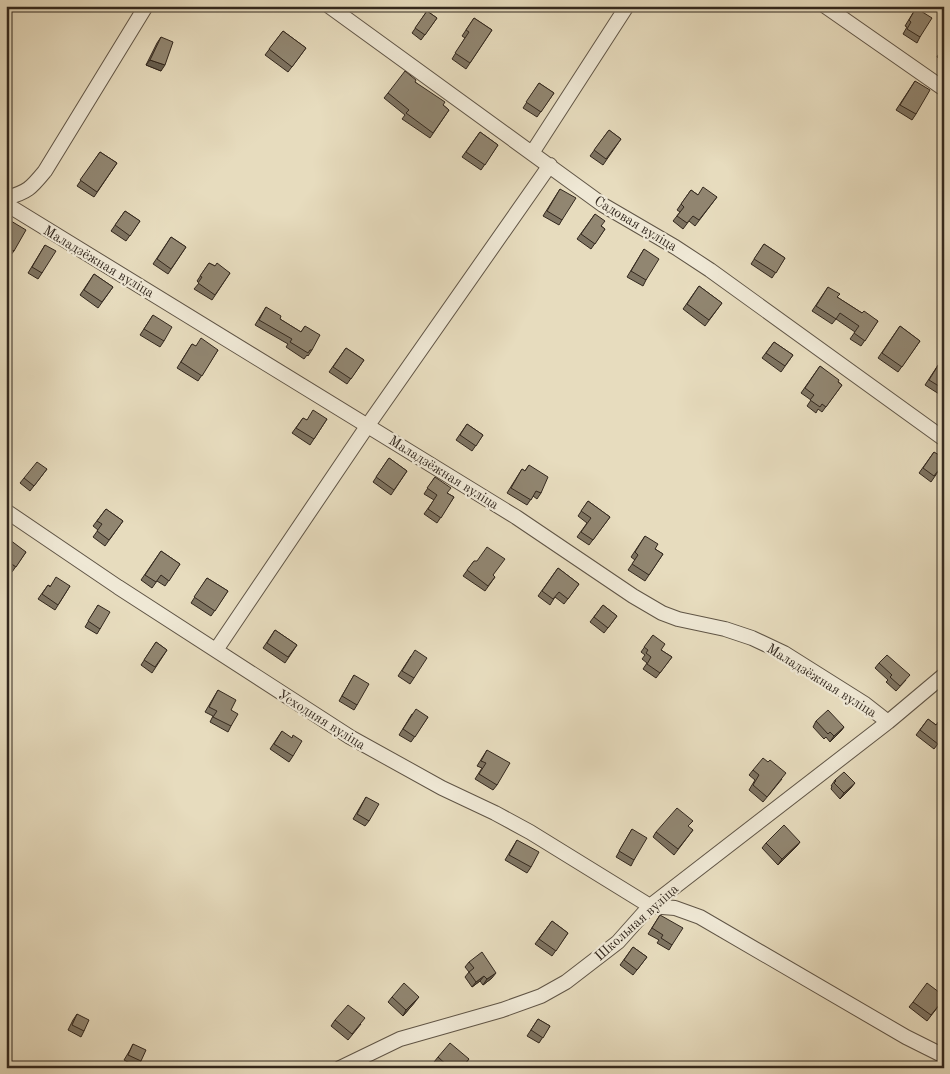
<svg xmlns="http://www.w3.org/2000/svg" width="950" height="1074" font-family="'Old Standard TT',serif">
	<rect width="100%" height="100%" fill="#e7dcbe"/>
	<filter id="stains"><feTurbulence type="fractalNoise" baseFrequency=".004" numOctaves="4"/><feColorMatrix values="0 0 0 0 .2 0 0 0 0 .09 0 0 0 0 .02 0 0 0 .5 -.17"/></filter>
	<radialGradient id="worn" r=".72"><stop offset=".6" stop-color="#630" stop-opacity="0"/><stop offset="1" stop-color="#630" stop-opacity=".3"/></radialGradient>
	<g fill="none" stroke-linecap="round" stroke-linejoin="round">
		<defs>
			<path id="street" d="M329,6L603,205L675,247L710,270L944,439
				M825,6L944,89
				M532,153L627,6
				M6,198C28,192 31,188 45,171L146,6
				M6,204L516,517L633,596L662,613L678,619L725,629L752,638L784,653L865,704L888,722
				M6,511L118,587L350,737L442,788L495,813L530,832L650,906L675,908L700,917L906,1037L944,1056
				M216,650L368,425L550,165
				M340,1068L400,1039L502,1010L541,996L566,982L618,942L650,906L888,722L944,675"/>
		</defs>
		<!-- street casing -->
		<use href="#street" stroke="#605546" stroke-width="16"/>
		<!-- street -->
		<use href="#street" stroke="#efe8d5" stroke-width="14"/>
	</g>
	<!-- wall -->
	<path fill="#7d7361" stroke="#33281e" d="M377,6H385L383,10Z
		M873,6H883L880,10Z
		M916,8L920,37L917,43L903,34L907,27L905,26Z
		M427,11L437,18L421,40L412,33Z
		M474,18L492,30L466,69L452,59L465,38L462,36Z
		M283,31L306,48L288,72L265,55Z
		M161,37V71L146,65L157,43Z
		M944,45V62L937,57Z
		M915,81L916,114L912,120L896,110Z
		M415,82L443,105L449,110L430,138L402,119L405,115L384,98L388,93Z
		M539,83L554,93L537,117L523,108Z
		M609,130L621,139L603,165L590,156Z
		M480,132L498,145L481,170L462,157Z
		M100,152L117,163L94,197L77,186Z
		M560,189L562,220L559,225L543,216Z
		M691,190L698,195L717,197L695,226L689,221L683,229L673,221L680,212L677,210Z
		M125,211L140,221L126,241L111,231Z
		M595,214L601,226L605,229L591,249L577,239Z
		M6,218L14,251L10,256L6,254Z
		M171,237L186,247L168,274L153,264Z
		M764,244L785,258L772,278L751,264Z
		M45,245L42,273L38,279L28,273Z
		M644,249L646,280L643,286L627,277Z
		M209,263L215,266L230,273L212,300L194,289L199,283L197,281Z
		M94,274L113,287L98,308L80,295Z
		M699,286L722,303L705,326L683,309Z
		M828,287L837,297L862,313L878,321L861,346L850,339L855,332L836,319L832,324L812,311Z
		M266,307L280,319L301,332L305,326L312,350L308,356L307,355L304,359L286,347L288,344L255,325Z
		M153,315L164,341L160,347L140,335Z
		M900,326L920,341L898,372L878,358Z
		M774,342L793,355L781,372L762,358Z
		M192,344L195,346L218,350L198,381L177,368Z
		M346,348L364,360L347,384L329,372Z
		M942,359L944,386L939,394L925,385Z
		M820,366L842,385L822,412L818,409L816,413L807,406L811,400L801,393Z
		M303,418L306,420L327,419L310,445L292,433Z
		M467,424L483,435L472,451L456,440Z
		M934,452L944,463L931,482L919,473Z
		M389,458L407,471L391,495L373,482Z
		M529,465L541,493L537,499L533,496L527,505L507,493L522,469L525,471Z
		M47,469L30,491L20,483L24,478Z
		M435,477L447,493L454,497L437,523L424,514L434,500L424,494Z
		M588,501L610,517L589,545L577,537L587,523L578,516Z
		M106,509L123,521L105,546L93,537L98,530L93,526Z
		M645,536L655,549L663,554L645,581L628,570L635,560L631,557Z
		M6,545L26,552L12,572L6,568Z
		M161,551L180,564L165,586L157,581L152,588L141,580Z
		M474,561L495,577L485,591L463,576Z
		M558,568L579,584L564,604L555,597L550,605L538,596Z
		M207,578L228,591L211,616L191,603Z
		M48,585L50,586H70L55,610L38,599Z
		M98,605L100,629L97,634L85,627Z
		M603,605L617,616L604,633L590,622Z
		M944,626V633L941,631Z
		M275,630L297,645L285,663L263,648Z
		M653,635L661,650L672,657L656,678L643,669L647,663L642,659L645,655L641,652Z
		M156,642L167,650L152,673L141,665Z
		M411,656L414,678L410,684L398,676Z
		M879,663L906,680L896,691L886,682L888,680L875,668Z
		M354,675L357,705L354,710L339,701Z
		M218,690L231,710V726L228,732L210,722L213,716L205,712Z
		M412,714L428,717L411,742L399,735Z
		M928,719L936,725L944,736L934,749L916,735Z
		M816,721L844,727L840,732L830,742L826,737L824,739L813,727Z
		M282,731L293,756L289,762L270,749Z
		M487,750L497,785L493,790L475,779L482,768L477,766Z
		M753,770L782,779L763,802L749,790L755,780L749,775Z
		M835,780L851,788L840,799L831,789L832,786H831Z
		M366,797L369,821L365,826L353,819Z
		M688,827L693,830L674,855L653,837L656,832Z
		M632,829L634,860L631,866L616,857Z
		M517,840L531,867L527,873L505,860Z
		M800,842L796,847L778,865L762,848L766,843Z
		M660,915L672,945L669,950L657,943L659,940L648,934Z
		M552,921L568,933L552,956L535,944Z
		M633,947L647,957L633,975L620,965Z
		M469,962L492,978L483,985L480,981L472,987L465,977L469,972L465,967Z
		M392,997L415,1002L403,1016L388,1002Z
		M944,999L927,1021L909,1007L913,1002Z
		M77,1014L84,1031L81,1037L68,1030L73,1020Z
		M538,1019L550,1026L539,1043L527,1036Z
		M335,1020L361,1024L348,1040L331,1026Z
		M133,1044L141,1061L137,1067L124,1060L130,1050Z
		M438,1057L469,1059L462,1068H440L434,1062Z"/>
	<!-- shaded-wall -->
	<path fill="#665e4f" stroke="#33281e" d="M150,60L165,65L161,71L146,65Z
		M844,727L840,732L830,742L834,736Z
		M855,783L851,788L840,799L844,793Z
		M800,842L796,847L778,865L782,859Z
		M496,973L492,978L483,985L487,979Z
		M484,976L480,981L472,987L476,982Z
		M419,997L415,1002L403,1016L406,1010Z"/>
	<!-- building -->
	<path fill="#918671" stroke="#33281e" d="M916,8L932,18L920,37L907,29L911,22L909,20Z
		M427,11L437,18L425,35L415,28Z
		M474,18L492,30L470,63L455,53L469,32L466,30Z
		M283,31L306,48L292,67L269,49Z
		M161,37L173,42L165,65L150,60Z
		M944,46V54L940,52Z
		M405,71L416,80L415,82L445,102L443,105L449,110L433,133L406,113L409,110L388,93Z
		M915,81L930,90L916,114L900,105Z
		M539,83L554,93L541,112L526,102Z
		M609,130L621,139L606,159L594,150Z
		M480,132L498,145L485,165L466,152Z
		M100,152L117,163L97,192L80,180Z
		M703,187L717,197L699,220L693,216L687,223L677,216L684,207L681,204L691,190L698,195Z
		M560,189L576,198L562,220L547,211Z
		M125,211L140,221L130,236L115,225Z
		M595,214L605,221L601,226L605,229L595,244L581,234Z
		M6,218L26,230L14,251L6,247Z
		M171,237L186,247L171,269L157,259Z
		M764,244L785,258L776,273L754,259Z
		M45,245L56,251L42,273L32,267Z
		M644,249L659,259L646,280L631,271Z
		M209,263L215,266L217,263L230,273L215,295L198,283L202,277L200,276Z
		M94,274L113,287L102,302L84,290Z
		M699,286L722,303L709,320L687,304Z
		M828,287L840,294L837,297L862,313L864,311L878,321L865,341L854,333L859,326L840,313L836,319L816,306Z
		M266,307L281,316L280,319L301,332L305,326L320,335L312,350H310L308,353L290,342L292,339L259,320Z
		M153,315L172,327L164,341L144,329Z
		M900,326L920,341L902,367L882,353Z
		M201,338L218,350L202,376L181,362L192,344L196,346Z
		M774,342L793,355L785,366L766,353Z
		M346,348L364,360L351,379L333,367Z
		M942,359L944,360V386L942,388L929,380Z
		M820,366L839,380L838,382L842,385L826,407L822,404L820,407L810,400L814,395L805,388Z
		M313,410L327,419L314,439L296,428L303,418L307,420Z
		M467,424L483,435L476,446L460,435Z
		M934,452L944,458V463L934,476L923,468Z
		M389,458L407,471L394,490L376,477Z
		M37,462L47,469L34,486L24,478Z
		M529,465L548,477L541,493L536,491L531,500L511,488L522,469L525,471Z
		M435,477L451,488L447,493L454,497L441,518L428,509L437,495L427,488Z
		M588,501L610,517L593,540L581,532L591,518L581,511Z
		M106,509L123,521L109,540L97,531L102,524L97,521Z
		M645,536L658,544L655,549L663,554L649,575L632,564L638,555L635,552Z
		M10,540L26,552L16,567L6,560V545Z
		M487,547L505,559L493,575L495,577L488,586L467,570L474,561H477Z
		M161,551L180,564L169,581L161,575L156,582L145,575Z
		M558,568L579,584L568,599L559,592L553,599L542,591Z
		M56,577L70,586L58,605L42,594L48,585L50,587Z
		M207,578L228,591L215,611L194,597Z
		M98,605L110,612L100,629L88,621Z
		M603,605L617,616L608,628L594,617Z
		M275,630L297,645L288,657L267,643Z
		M653,635L665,644L661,650L672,657L660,673L647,664L651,657L646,653L648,650L644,647Z
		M156,642L167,650L155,667L144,660Z
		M415,650L427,658L414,678L402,671Z
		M887,655L910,675L900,686L890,677L892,675L879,663Z
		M354,675L369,684L357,705L342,696Z
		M218,690L236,700L231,710L238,714L231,726L213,717L217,711L209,707Z
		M416,709L428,717L415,737L403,729Z
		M828,710L844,727L834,736L830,732L828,734L816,721Z
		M928,719L936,725L939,721L944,725V736L938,744L920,730Z
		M282,731L292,738L293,735L302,741L293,756L274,744Z
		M487,750L510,763L497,785L479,774L486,763L481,761Z
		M763,758L768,762L770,760L786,773L767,797L753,785L759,775L753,770Z
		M844,772L855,783L844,793L834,783L836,781L835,780Z
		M366,797L379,804L369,821L357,814Z
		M677,808L693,821L688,826L693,830L678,849L656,832Z
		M784,825L800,842L782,859L766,843Z
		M632,829L647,838L634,860L619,851Z
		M517,840L539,852L531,867L509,855Z
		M660,915L683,928L672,945L661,938L663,935L652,928Z
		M552,921L568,933L556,951L539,939Z
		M633,947L647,957L637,970L624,960Z
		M482,952L496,973L487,979L484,976L476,982L469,972L474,968L469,962Z
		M404,983L419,997L406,1010L392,997Z
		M927,983L944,996V999L931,1015L913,1002Z
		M348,1005L365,1018L352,1034L335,1020Z
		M77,1014L89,1020L84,1031L72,1025Z
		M538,1019L550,1026L543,1038L531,1030Z
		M450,1043L469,1059L461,1068H450L438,1057Z
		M133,1044L146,1050L141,1061L128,1055Z
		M375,1062L380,1068H369Z"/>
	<g text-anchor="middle" stroke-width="4.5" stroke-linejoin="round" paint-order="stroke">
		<!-- street labels -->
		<g font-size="14" fill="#33281e" stroke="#efe8d5">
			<text transform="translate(636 223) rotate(31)" y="5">Садовая вуліца</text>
			<text transform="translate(99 261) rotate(31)" y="5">Маладзёжная вуліца</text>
			<text transform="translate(444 472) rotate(32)" y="5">Маладзёжная вуліца</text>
			<text transform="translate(822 680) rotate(32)" y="5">Маладзёжная вуліца</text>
			<text transform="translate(322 719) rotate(32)" y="5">Усходняя вуліца</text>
			<text transform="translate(636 922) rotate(-42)" y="5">Школьная вуліца</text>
		</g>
	</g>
	<!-- margin -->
	<rect width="950" height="1074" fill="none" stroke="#e7dcbe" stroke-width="25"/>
	<rect x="8" y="8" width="935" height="1059" fill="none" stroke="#33281e" stroke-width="2.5"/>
	<rect x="12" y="12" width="925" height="1049" fill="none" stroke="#33281e"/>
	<rect width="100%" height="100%" filter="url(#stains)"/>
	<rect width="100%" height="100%" fill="url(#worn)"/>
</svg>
